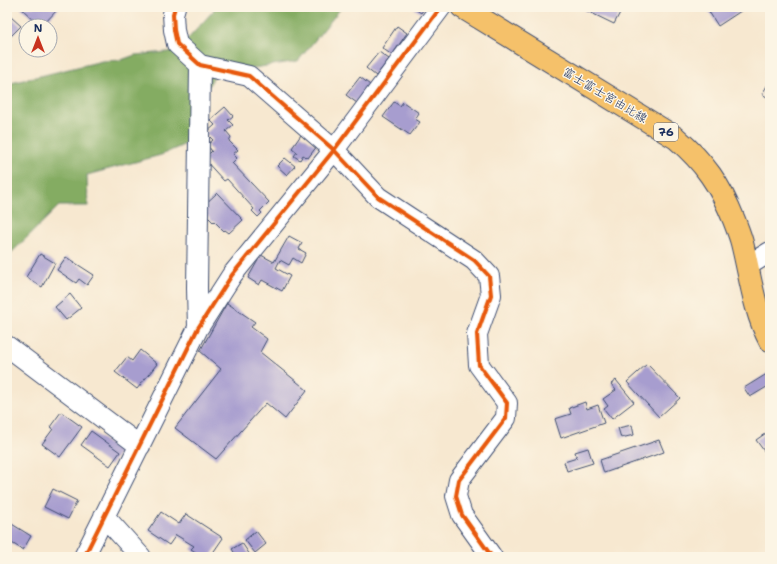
<svg xmlns="http://www.w3.org/2000/svg" width="777" height="564" font-family="'Shantell Sans','Klee One',sans-serif">
	<rect width="100%" height="100%" fill="#fcf5e5"/>
	<filter id="ink" filterUnits="userSpaceOnUse"><feTurbulence type="fractalNoise" baseFrequency=".025" numOctaves="2"/><feDisplacementMap in="SourceGraphic" scale="8" xChannelSelector="R" yChannelSelector="G"/><feConvolveMatrix kernelMatrix="1 2 1 2 8 2 1 2 1" color-interpolation-filters="sRGB"/></filter>
	<filter id="wash" filterUnits="userSpaceOnUse"><feTurbulence type="fractalNoise" baseFrequency=".012" numOctaves="4" result="noise"/><feDisplacementMap in="SourceGraphic" scale="16" xChannelSelector="R" yChannelSelector="G"/><feGaussianBlur stdDeviation="0.9" result="paint"/><feColorMatrix in="noise" values="0 0 0 0 0 0 0 0 0 0 0 0 0 0 0 0 0 1.4 0 .05"/><feComposite in="paint" operator="in"/></filter>
	<g filter="url(#wash)">
		<rect width="100%" height="100%" fill="#f7e8d0"/>
		<!-- forest -->
		<path fill="#84ac62" stroke="#506e60" d="M213,7H342L298,61L216,74L190,115L188,143L161,155L87,175L88,206H59L7,257V84L102,61L121,60L135,55L177,51L214,10Z"/>
		<g id="blocks">
			<!-- building -->
			<path fill="#a79dcf" d="M20,7H58L59,8L42,26H40Z
				M412,7H425L421,13Z
				M579,7H623L614,24Z
				M706,7H747L718,26Z
				M11,17L21,26L7,40V21Z
				M397,26L407,33L392,55L382,48Z
				M379,52L389,59L376,76L366,68Z
				M360,77L370,85L357,103L346,95Z
				M770,81V99L762,94Z
				M394,102L400,106L403,102L419,113L415,119L420,122L410,135L383,117Z
				M225,107L233,116L228,120L233,125L226,131L231,137L229,141L238,150L233,154L237,158L232,163L269,202L260,211L262,213L258,217L252,211L254,209L227,179L224,181L204,159L212,151L207,145L213,140L206,133L215,125L210,120Z
				M301,135L317,146L308,158L303,155L300,160L294,156L297,152L292,148Z
				M285,158L295,166L287,175L277,166Z
				M217,193L243,220L229,233L225,230L224,231L214,221L213,222L200,209Z
				M289,236L302,243L299,249L306,253L301,263L293,258L289,265L280,260L276,268L290,276L282,291L262,280L259,285L248,278L261,255L274,262Z
				M40,254L55,263L42,287L26,277Z
				M66,257L94,275L87,285L79,279L76,283L57,270Z
				M70,294L81,308L66,320L55,307Z
				M227,303L255,322L251,327L267,339L260,352L307,390L285,419L266,403L216,459L175,428L221,369L200,351Z
				M140,350L157,364L137,389L115,372L127,357L132,361Z
				M647,364L680,398L659,417L627,382Z
				M770,372V385L750,397L744,388Z
				M616,380L634,402L612,419L604,409L608,406L603,399L616,390L611,384Z
				M585,402L587,409L598,405L604,423L561,438L555,419L571,414L569,408Z
				M61,412L82,427L60,457L42,444L53,429L50,427Z
				M632,425L634,435L621,438L618,428Z
				M91,431L120,452L110,466L81,445Z
				M769,431L770,432V447L764,451L756,440Z
				M659,440L664,452L604,473L600,460Z
				M588,448L593,463L567,471L564,462L577,458L575,452Z
				M53,489L77,501L68,519L44,507Z
				M161,512L179,524L186,514L223,538L210,557H203L191,549L194,546L176,535L169,545L148,531Z
				M7,521L31,536L23,550L7,540Z
				M256,531L266,544L255,553L245,540Z
				M242,543L250,555L247,557H237L232,549Z"/>
		</g>
	</g>
	<g filter="url(#ink)">
		<use href="#blocks" fill-opacity="0" stroke="#3c4b6f" stroke-width="1"/>
		<g fill="none" stroke-linecap="round" stroke-linejoin="round">
			<defs>
				<path id="minor" d="M175,7L173,14L174,30L177,44L200,65L249,76L334,150L378,197L474,260L489,276L491,295L477,334L479,365L507,403L506,418L459,480L456,496L462,515L492,557
					M747,266L770,252
					M198,328L197,288L200,65
					M7,346L140,446
					M104,516L141,557
					M84,557L198,328L232,275L334,150L441,7"/>
				<path id="major" d="M462,7L676,138C705,163 720,185 734,220C737,228 740,235 742,243C750,275 754,311 770,341"/>
			</defs>
			<!-- minor casing -->
			<use href="#minor" stroke="#3c4b6f" stroke-width="22"/>
			<!-- major casing -->
			<use href="#major" stroke="#3c4b6f" stroke-width="24"/>
			<!-- minor -->
			<use href="#minor" stroke="#fff" stroke-width="20"/>
			<!-- major -->
			<use href="#major" stroke="#f5c16b" stroke-width="22"/>
			<defs>
				<path id="cycleway" d="M175,7L173,14L174,30L177,44L200,65L249,76L334,150L378,197L474,260L489,276L491,295L477,334L479,365L507,403L506,418L459,480L456,496L462,515L492,557
					M84,557L198,328L232,275L334,150L441,7"/>
			</defs>
			<!-- cycleway casing -->
			<use href="#cycleway" stroke="#fcf5e5" stroke-width="6"/>
			<!-- cycleway -->
			<use href="#cycleway" stroke="#e8590c" stroke-width="4"/>
		</g>
	</g>
	<g text-anchor="middle" stroke-width="3" stroke-linejoin="round" paint-order="stroke">
		<!-- shield labels -->
		<rect fill="#fcf5e5" stroke="#5e6a86" stroke-width="1" x="654" y="123" width="24" height="18" rx="3"/>
		<g font-size="11" font-weight="bold" fill="#1b2f5e">
			<text x="666" y="136">76</text>
		</g>
		<!-- street labels -->
		<g font-size="12" fill="#1b2f5e" stroke="#fcf5e5">
			<text transform="translate(605 95) rotate(31)" y="4">富士富士宮由比線</text>
		</g>
	</g>
	<!-- margin -->
	<rect width="777" height="564" fill="none" stroke="#fcf5e5" stroke-width="24"/>
	<!-- north arrow -->
	<g transform="translate(38 38)"><circle r="19" fill="#fcf5e5" stroke="#a2a6af"/>
	<path d="M0-3L7 15L0 10L-7 15Z" fill="#c8321e"/>
	<text y="-6" font-size="11" font-weight="bold" text-anchor="middle" fill="#1b2f5e">N</text>
	</g>
</svg>
